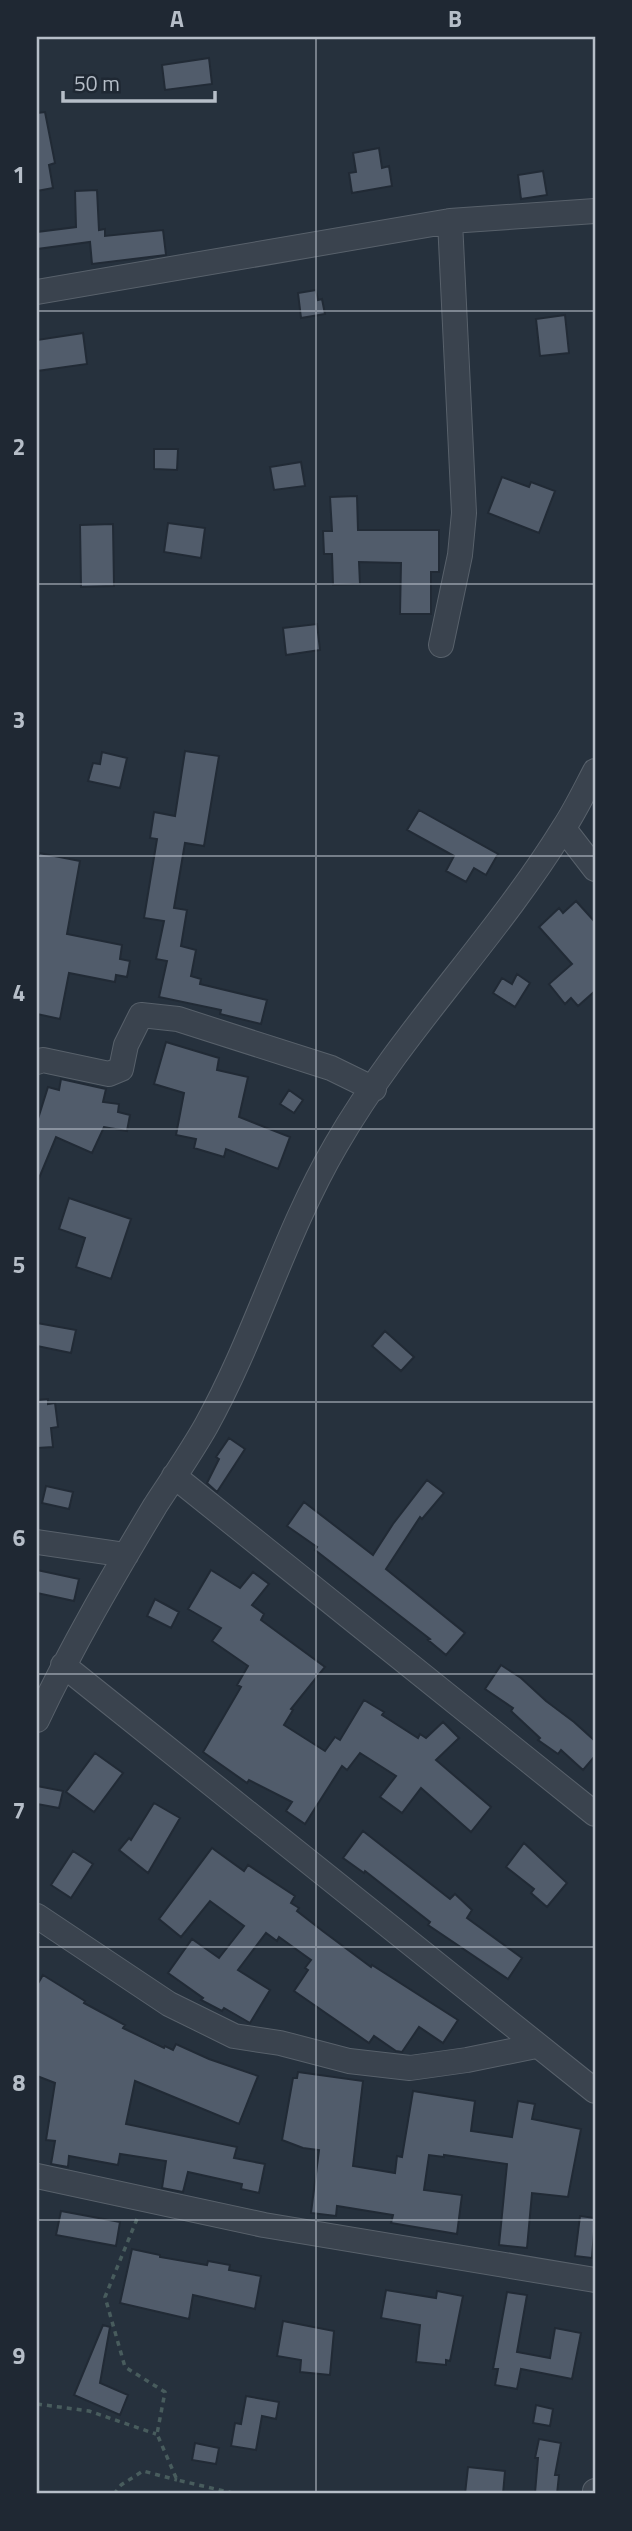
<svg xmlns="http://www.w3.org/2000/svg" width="632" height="2531" font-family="'Titillium Web',sans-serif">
	<rect width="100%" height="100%" fill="#26313d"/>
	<!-- building -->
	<path fill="#515c6b" stroke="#212a35" stroke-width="2" d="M209,58L212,84L165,90L162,65Z
		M45,112L55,163L49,165L53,188L37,191V113Z
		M379,148L382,168L389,166L392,186L352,193L349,173L356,172L353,153Z
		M543,171L547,195L521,199L518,175Z
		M97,190L99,230L105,229V236L163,230L166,255L92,264L90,242L37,249V232L76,227L75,191Z
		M316,290L318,300L322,299L325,314L301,318L298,293Z
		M565,315L569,353L540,356L536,319Z
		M83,333L87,364L37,371V340Z
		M154,449H178L177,470L154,469Z
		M301,462L305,486L274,490L270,467Z
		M502,477L529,487L531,482L555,491L539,533L488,513Z
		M357,496L358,530H439V572H431V614H400L401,563L359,562L360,584L333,585L332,554H324L323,531H332L330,497Z
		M168,523L205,528L201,558L164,552Z
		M113,524L114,586L81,587L80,525Z
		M317,624L320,650L286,655L283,628Z
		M185,751L219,756L204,846L185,843L174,908L187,910L181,946L196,950L191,976L201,979L200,984L267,1000L261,1024L220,1014L221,1010L159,997L167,961L156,959L164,921L144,918L157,839L150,838L154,812L175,816Z
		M102,752L127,758L120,788L88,781L93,763L100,764Z
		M419,810L498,854L486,875L474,868L466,882L446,871L454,856L407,830Z
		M39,853L80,861L67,934L122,945L120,959L130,961L127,977L116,975L115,982L69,973L60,1019L37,1014V867Z
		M576,901L595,922V991L578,1006L571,998L565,1004L549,984L572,964L539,927L559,908L563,913Z
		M517,974L530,983L515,1007L493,993L502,978L512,984Z
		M166,1042L219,1058L217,1070L248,1077L239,1117L290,1137L278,1169L226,1149L224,1157L194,1148L196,1139L176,1135L184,1093L154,1084Z
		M61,1079L106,1089L103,1102L119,1104L118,1112L130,1115L127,1131L104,1127L92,1153L56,1137L37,1183V1122L48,1087L59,1090Z
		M289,1090L303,1100L294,1113L280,1104Z
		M69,1198L131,1219L111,1279L76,1267L85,1238L59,1229Z
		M37,1323L76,1330L71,1353L37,1346Z
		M385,1331L414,1357L401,1371L372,1346Z
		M48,1399V1404L55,1403L58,1427L51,1428L53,1447L37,1448V1400Z
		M229,1438L245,1449L217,1492L207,1483L219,1459L216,1457Z
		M427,1480L444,1493L422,1519L420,1517L386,1569L465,1633L446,1655L428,1640L430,1639L315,1550L317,1547L287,1526L304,1502L373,1555L393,1524Z
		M46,1486L73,1492L69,1509L42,1503Z
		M37,1570L79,1579L74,1601L37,1593Z
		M211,1570L240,1588L253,1572L269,1584L252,1605L264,1614L261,1620L325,1667L291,1709L293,1710L284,1725L325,1751L335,1737L340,1740L364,1700L384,1712L382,1715L418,1738L420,1734L426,1738L443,1722L459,1738L436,1760L491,1807L471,1832L421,1788L402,1813L380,1797L396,1776L360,1753L347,1770L342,1766L305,1824L286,1811L292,1802L249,1780L247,1783L203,1752L241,1687L237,1685L248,1666L212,1641L221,1628L188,1609Z
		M155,1599L179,1612L171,1628L147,1616Z
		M501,1665L521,1678L546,1701L574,1722L595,1741V1756L583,1770L561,1750L558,1754L538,1740L540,1738L511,1711L513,1708L485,1689Z
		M95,1753L123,1773L94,1812L66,1792Z
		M37,1786L63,1791L59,1808L37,1804Z
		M154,1803L180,1818L148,1873L119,1850L129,1838L131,1840Z
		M363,1831L450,1899L455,1894L472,1910L467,1918L522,1958L508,1979L428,1925L430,1922L365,1871L364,1873L343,1858Z
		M524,1843L567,1883L547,1907L531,1893L534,1889L506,1867Z
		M212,1848L244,1871L248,1865L295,1896L291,1903L299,1908L297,1911L324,1932L371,1967L372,1965L458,2020L443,2043L419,2027L402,2052L396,2051L374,2036L369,2043L294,1991L308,1970L305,1968L311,1960L279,1937L277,1941L266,1933L238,1970L270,1990L250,2023L224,2008L222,2011L201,2000L203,1998L168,1973L192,1939L219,1958L244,1926L210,1901L181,1937L159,1919Z
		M73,1851L93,1864L71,1898L51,1885Z
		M43,1975L85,2001L84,2003L125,2025L123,2028L164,2048L165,2046L173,2050L176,2044L209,2059L258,2076L239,2124L135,2081L126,2124L237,2147L234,2158L265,2164L259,2193L241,2189L242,2184L188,2172L183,2192L162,2188L166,2161L120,2154L118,2165L69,2156L68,2167L51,2164L55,2141L46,2140L55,2083L37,2076V1985Z
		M298,2072L363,2081L353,2166L395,2173L397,2156L402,2157L413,2091L475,2101L471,2131L512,2137L518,2101L535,2104L532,2119L581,2129L568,2197L532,2193L527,2248L499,2245L507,2164L444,2155V2157L429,2155L424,2190L462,2195L457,2234L391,2223L393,2215L337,2206L336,2216L311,2213L319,2150L303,2148L282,2140L293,2078H297Z
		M61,2211L120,2222L116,2246L56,2235Z
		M580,2216L595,2218L592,2258L575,2256Z
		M132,2249L160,2255V2257L207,2265L208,2261L230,2265L229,2270L261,2276L255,2309L193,2295L189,2319L120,2303Z
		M386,2290L436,2298L437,2291L463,2296L450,2361L446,2360V2365L416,2362L420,2325L381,2318Z
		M507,2292L527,2295L517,2352L550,2358L555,2328L581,2333L572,2379L521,2369L517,2389L495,2385L498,2369H493Z
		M283,2321L334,2331L330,2375L300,2372L301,2360L277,2356Z
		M103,2325L110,2327L100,2383L128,2395L120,2415L74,2395Z
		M246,2396L279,2402L276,2419L262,2416L256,2450L231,2446L235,2423L241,2424Z
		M536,2405L553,2409L550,2426L533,2423Z
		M539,2439L561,2443L555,2475H559L557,2494L535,2493L538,2458H535Z
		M195,2443L219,2448L216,2464L192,2460Z
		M468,2467L505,2471L503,2494H465Z"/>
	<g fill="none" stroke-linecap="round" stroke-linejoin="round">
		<defs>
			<path id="minor" d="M37,292L450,221L595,211
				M441,645L460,555L464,513L450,221
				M564,829L595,869
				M37,1062L43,1060L109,1074L121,1069L126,1045L141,1015L178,1019L331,1068L374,1089
				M174,1476L595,1814
				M37,1542L126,1555
				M63,1665L595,2091
				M37,1720C72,1646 113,1576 155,1506C172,1480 190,1454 206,1426C256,1336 284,1234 336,1145C401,1032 495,939 563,829C575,811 585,790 595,771
				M37,1916L169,2004L234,2036L280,2043L349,2061L410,2068L467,2060L536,2046
				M37,2176L264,2225L595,2280
				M595,2494V2491"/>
		</defs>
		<!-- minor casing -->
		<use href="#minor" stroke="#58616b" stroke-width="26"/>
		<!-- path -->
		<path stroke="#485c5d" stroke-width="3.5" stroke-dasharray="5 5" stroke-linecap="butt" d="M137,2219L105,2297L125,2367L165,2392L157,2434L177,2480L237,2494
			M37,2404L89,2411L156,2434
			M114,2494L121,2485L143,2471L177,2480"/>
		<!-- minor -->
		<use href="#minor" stroke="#3a434e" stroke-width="24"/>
	</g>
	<!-- grid -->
	<path fill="none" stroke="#b6bec8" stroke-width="2" stroke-opacity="0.55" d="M316,37V2494M37,311H595M37,584H595M37,856H595M37,1129H595M37,1402H595M37,1674H595M37,1947H595M37,2220H595"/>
	<!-- border -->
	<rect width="632" height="2531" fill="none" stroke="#1f2833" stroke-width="77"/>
	<!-- scale -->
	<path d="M63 91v10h152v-10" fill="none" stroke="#b6bec8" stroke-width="3.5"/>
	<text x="74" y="91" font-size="21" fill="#b6bec8" stroke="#1f2833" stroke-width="5" paint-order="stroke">50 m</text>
	<rect x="38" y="38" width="556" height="2454" fill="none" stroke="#b6bec8" stroke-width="2.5"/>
	<g font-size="23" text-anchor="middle" font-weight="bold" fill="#b6bec8">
		<text x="177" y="27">A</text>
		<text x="455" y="27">B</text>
		<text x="19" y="183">1</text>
		<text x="19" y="455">2</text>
		<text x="19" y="728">3</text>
		<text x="19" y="1001">4</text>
		<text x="19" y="1273">5</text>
		<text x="19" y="1546">6</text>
		<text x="19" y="1819">7</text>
		<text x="19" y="2091">8</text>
		<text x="19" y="2364">9</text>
	</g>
</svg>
